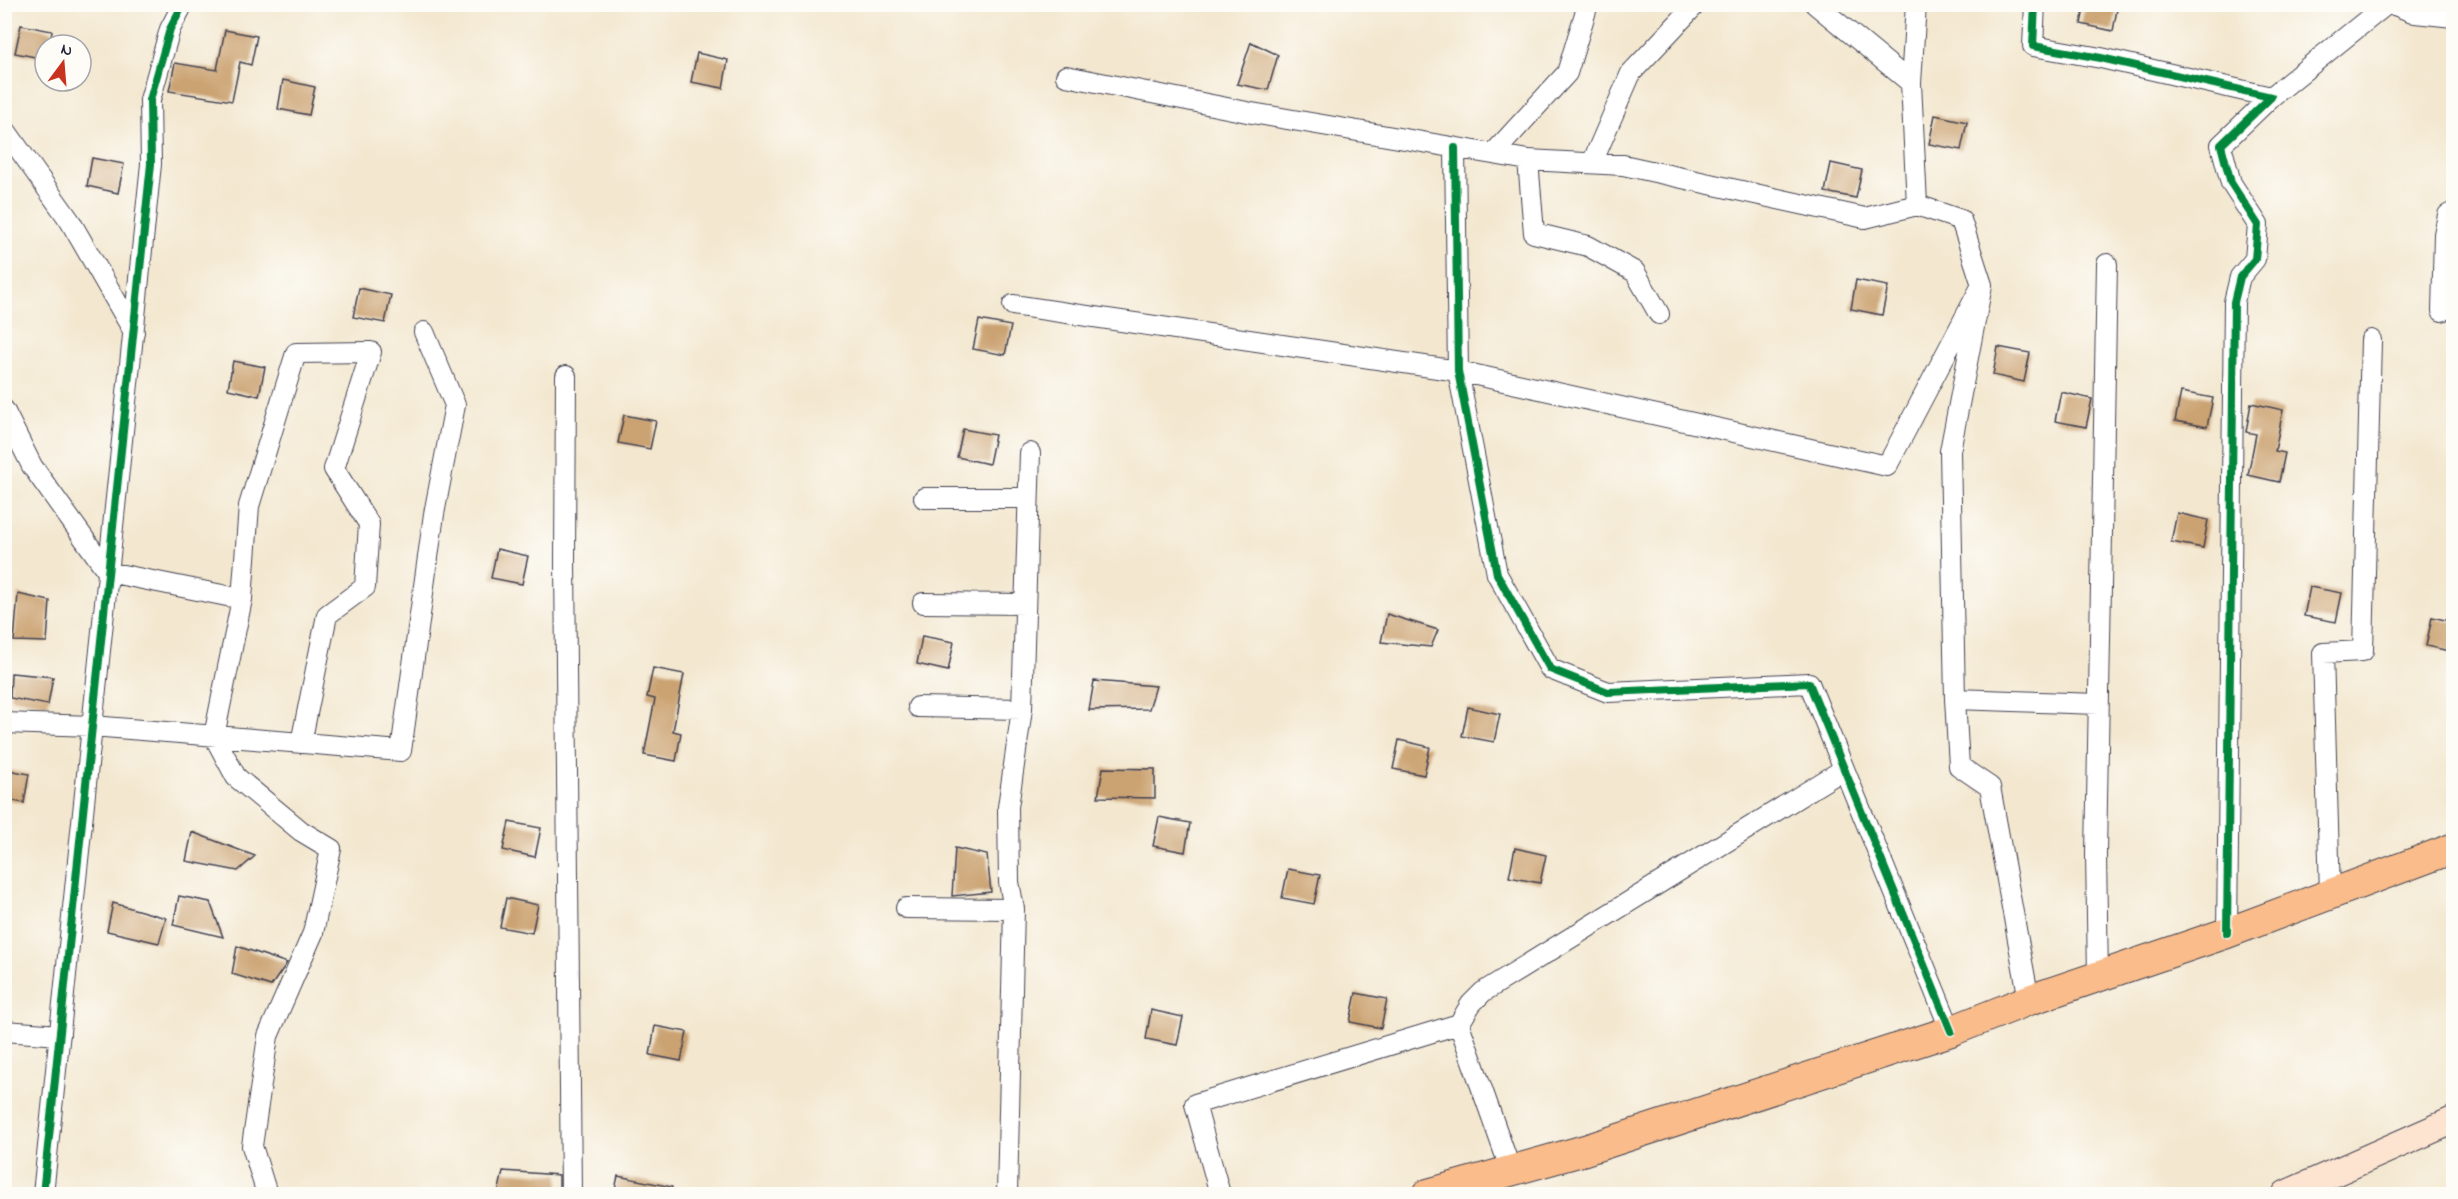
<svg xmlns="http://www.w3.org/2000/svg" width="2458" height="1199" font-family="'Indie Flower',sans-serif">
	<rect width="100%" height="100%" fill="#fdfcf7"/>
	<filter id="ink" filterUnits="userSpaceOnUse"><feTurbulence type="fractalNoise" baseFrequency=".0167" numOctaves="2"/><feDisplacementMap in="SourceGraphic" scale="12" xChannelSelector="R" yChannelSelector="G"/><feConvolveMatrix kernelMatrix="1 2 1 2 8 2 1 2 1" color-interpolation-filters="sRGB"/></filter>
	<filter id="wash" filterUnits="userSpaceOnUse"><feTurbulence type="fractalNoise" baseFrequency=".008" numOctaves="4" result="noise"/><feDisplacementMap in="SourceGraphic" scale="24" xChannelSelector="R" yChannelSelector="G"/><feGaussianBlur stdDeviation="1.35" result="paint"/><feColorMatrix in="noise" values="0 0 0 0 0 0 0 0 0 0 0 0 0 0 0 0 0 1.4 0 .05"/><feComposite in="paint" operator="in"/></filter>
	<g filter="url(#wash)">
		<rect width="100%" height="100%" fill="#f3e7cf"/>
		<g id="blocks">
			<!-- building -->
			<path fill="#cba271" d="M2085,4H2118L2113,31L2081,24Z
				M21,25L52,31L50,45H45V59L15,53Z
				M225,30L257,36L251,65L240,62L232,101L169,91L175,63L217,70Z
				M1251,42L1278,55L1268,90L1237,84Z
				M697,53L728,60L723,88L691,82Z
				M283,80L315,87L309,115L278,109Z
				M1935,115L1967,122L1961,150L1929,144Z
				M92,158L124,164L118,193L87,186Z
				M1831,163L1862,170L1856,198L1825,192Z
				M1856,280L1888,286L1882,315L1851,309Z
				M359,288L391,295L385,323L353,317Z
				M979,320L1011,326L1005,355L973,349Z
				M1998,347L2030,353L2024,382L1993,375Z
				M233,361L265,367L259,396L228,389Z
				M2061,392L2092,399L2086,427L2055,421Z
				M2181,392L2213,398L2207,427L2175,421Z
				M2251,403L2283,410L2275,451L2285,453L2279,482L2248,475L2256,434L2246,432Z
				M624,415L656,421L650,449L618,443Z
				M963,429L995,435L989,464L957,457Z
				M2177,513L2208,520L2203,548L2171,542Z
				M497,549L528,556L522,584L491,578Z
				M2310,587L2342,593L2336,622L2304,616Z
				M18,594L50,601L47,642L14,641Z
				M1387,614L1438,630L1431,647L1381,642Z
				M2432,617L2454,622V652L2426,646Z
				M922,636L954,642L948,671L917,664Z
				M653,668L684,674L673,731L681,733L676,761L644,755L655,699L647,697Z
				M11,673L53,677L48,705L10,698Z
				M1094,681L1156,686L1149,709L1089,710Z
				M1468,707L1500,714L1494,742L1462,736Z
				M1399,740L1430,747L1424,775L1393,769Z
				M1103,768L1155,769V798L1098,797Z
				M4,769L29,774L24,803L4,799Z
				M1159,817L1190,823L1185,852L1153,846Z
				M509,822L541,828L535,857L503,850Z
				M192,832L255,856L238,871L186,861Z
				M955,848L987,855L991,892L952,896Z
				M1515,848L1546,855L1540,883L1509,877Z
				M1288,869L1320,875L1314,904L1282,898Z
				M179,896L210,902L223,937L173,925Z
				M506,898L538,905L532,933L500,927Z
				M113,903L166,918L159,943L107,931Z
				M237,946L287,963L271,986L232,974Z
				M1356,993L1387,999L1381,1028L1350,1022Z
				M1151,1010L1183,1017L1177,1045L1146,1039Z
				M655,1026L687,1032L681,1061L650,1055Z
				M503,1171L559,1175V1194H498Z
				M618,1176L672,1187L671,1194H614Z"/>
		</g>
	</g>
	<g filter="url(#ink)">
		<use href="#blocks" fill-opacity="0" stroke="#414051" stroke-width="1.5"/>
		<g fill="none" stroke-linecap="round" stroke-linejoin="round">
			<defs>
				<path id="street" d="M1815,4L1911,83
					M1916,4L1911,83L1917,205L1961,220L1982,285L1950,451L1955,699
					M2035,4L2033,46L2101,58L2271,97L2221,145L2231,183L2258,225L2255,259L2240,277L2234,302L2227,933
					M2392,4L2415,13L2454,17
					M1066,76L1252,113L1528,160L1623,165L1865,218L1917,205
					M2271,97L2387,4
					M4,128L70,221L134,332
					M1455,148L1458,371L1497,574L1550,669L1608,692L1809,683L1951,1031
					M1493,154L1567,73L1588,4
					M1528,160L1534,233L1588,246L1635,272L1659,314
					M1592,163L1631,73L1696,4
					M1013,305L1458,371L1887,466L1982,285
					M2442,311L2444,234L2448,215L2454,212
					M566,376L565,561L571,1194
					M4,410L32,466L108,572L242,599L249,506L296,353L371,352L334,469L369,524L365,587L327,615L301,743
					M924,498H1028
					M242,599L214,736L236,777L301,831L331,849L313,933L268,1036L252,1146L267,1194
					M923,603L1025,604
					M918,707L1022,709
					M4,723L92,726L401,751L434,514L455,405L424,332
					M2330,894L2323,653L2363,651L2371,340
					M906,908L1014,909
					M2098,977L2096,854L2107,264
					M2029,1000L1990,787L1959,766L1955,699L2098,704
					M1459,1024L1511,1171
					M4,1031L60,1035
					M43,1194L151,164L150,100L170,29L183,4
					M1007,1194L1014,909L1009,882L1008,807L1022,709L1030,453
					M1220,1194L1195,1104L1459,1024L1471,1004L1483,992L1844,769"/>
				<path id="secondary" d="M2286,1194L2454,1120"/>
				<path id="primary" d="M1428,1194L1585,1150L1951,1031L2029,1000L2227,933L2454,848"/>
			</defs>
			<!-- street casing -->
			<use href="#street" stroke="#414051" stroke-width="22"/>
			<!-- secondary casing -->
			<use href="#secondary" stroke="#414051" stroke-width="29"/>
			<!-- primary casing -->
			<use href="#primary" stroke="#414051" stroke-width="32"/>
			<!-- street -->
			<use href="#street" stroke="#fff" stroke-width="20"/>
			<!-- secondary -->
			<use href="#secondary" stroke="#fde4d0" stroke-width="27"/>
			<!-- primary -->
			<use href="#primary" stroke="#f9bc8a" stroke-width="30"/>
			<defs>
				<path id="cycleway" d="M2035,4L2033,46L2101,58L2271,97L2221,145L2231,183L2258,225L2255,259L2240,277L2234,302L2227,933
					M1455,148L1458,371L1497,574L1550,669L1608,692L1809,683L1951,1031
					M43,1194L151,164L150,100L170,29L183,4"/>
			</defs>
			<!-- cycleway casing -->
			<use href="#cycleway" stroke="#fdfcf7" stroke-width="11"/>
			<!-- cycleway -->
			<use href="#cycleway" stroke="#00873e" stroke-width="8"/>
		</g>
	</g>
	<!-- margin -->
	<rect width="2458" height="1199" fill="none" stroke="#fdfcf7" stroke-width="24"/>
	<!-- north arrow -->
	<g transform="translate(63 63) rotate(16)"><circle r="28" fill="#fdfcf7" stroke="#a5a5ac" stroke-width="1.5"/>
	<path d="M0-4.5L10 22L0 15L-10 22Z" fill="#c8321e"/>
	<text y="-9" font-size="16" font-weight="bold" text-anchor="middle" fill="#22223b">N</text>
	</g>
</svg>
